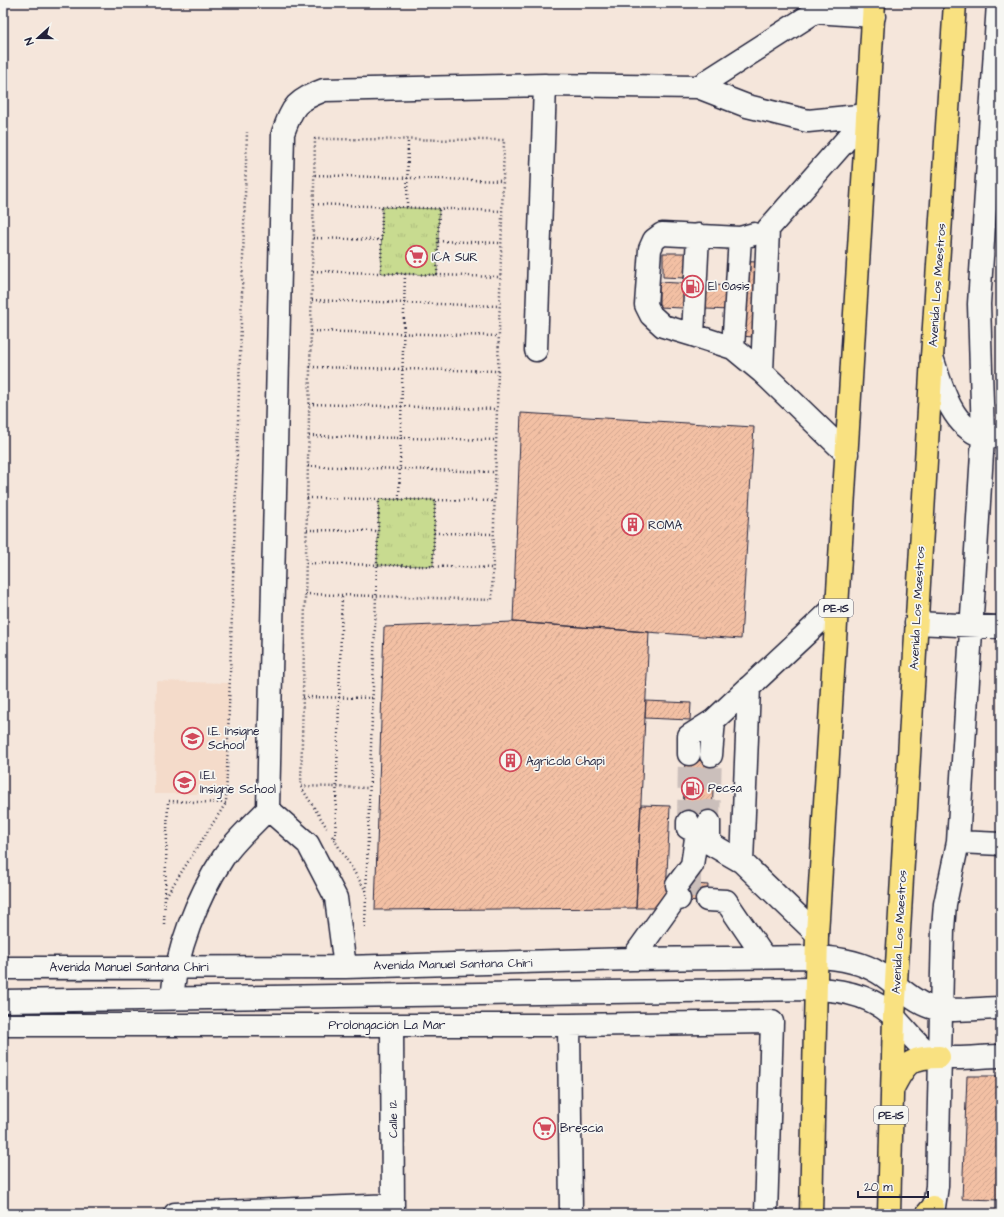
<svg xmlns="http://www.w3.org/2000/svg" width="1004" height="1217" font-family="'Architects Daughter',sans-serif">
	<defs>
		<pattern id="park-tufts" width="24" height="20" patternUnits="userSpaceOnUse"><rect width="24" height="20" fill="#c8db90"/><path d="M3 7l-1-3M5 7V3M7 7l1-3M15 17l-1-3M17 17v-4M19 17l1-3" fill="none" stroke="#acbc7d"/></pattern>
		<pattern id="building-hatch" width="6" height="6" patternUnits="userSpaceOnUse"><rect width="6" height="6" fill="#f3c0a4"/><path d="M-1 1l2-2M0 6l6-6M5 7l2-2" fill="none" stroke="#d0a58e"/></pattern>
	</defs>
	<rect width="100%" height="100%" fill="#f5e6db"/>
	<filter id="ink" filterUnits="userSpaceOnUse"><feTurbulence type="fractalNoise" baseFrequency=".025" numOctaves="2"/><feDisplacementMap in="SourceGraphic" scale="8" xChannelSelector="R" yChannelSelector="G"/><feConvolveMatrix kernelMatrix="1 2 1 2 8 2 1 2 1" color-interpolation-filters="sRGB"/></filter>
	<g filter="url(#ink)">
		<!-- built -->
		<path fill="#f4dbca" d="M156,681L230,683L226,794H154Z"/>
		<!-- park -->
		<path fill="url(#park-tufts)" stroke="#757e66" d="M382,207L439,209L437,275L381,273Z
			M379,499L435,500L433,566L377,565Z"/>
		<!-- building -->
		<path fill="url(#building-hatch)" stroke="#22223b" d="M663,253H687L686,278L663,277Z
			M732,261L757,262L753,337L729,335Z
			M659,282L731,286L730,310L659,307Z
			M521,413L754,427L741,639L513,622Z
			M513,622L649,632L636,908L375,910L384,627Z
			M646,701L691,703L690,720L645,718Z
			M685,754L714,755L712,822L683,821Z
			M641,805L670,806L666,896L654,908H636Z
			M679,883L708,885L707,902L679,901Z
			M967,1076H1001V1200L962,1199Z"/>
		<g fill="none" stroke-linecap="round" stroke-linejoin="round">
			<!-- minor-tunnel -->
			<path stroke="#cbbfbb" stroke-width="22" stroke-dasharray="22 11" stroke-linecap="butt" d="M688,822L689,754
				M709,822L711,755
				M679,886H707"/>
			<defs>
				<path id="minor" d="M698,87L815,12L874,16
					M754,234L740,238L733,348L762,372
					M698,235L693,335L733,348
					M693,335L663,326L651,315L646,305L650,249L654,240L662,234L740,238
					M536,350L545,85
					M932,357C941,385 951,426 982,436C988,438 995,436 1001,436
					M847,454L762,372L768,229L868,115
					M916,623L1001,627
					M689,754V736L714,720
					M711,755L714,720L836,606
					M268,809L308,844L336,898L345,967
					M709,822V843L742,862L817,934
					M958,842L1001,844
					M742,862L749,687
					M677,885L692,865L697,832L688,828V822
					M707,900L726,901L764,957
					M632,959L675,899H679
					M3,968L345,967L632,959L817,957C838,958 860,961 879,973C896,983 911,1001 930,1007C949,1013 981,1008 1001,1008
					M172,998C176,952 197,897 223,858C235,840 254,824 268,809L283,133C293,105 296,101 324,90L545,85L698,87L747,106L808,121L868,115
					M3,1001L816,989C844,990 874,997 894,1017C906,1029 923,1054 940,1057C957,1060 983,1056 1001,1056
					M3,1025H569L772,1022L766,1214
					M392,1025L393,1214
					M569,1025L571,1214
					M175,1214L393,1205
					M933,1214L937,1186L943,929L945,904L958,842L983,437L979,304L998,3"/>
				<path id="highway" d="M892,1090C905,1064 909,1057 939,1057
					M811,1214L817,934L874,3
					M889,1214L894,1017L932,357L955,3
					M927,1214L933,1207"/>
			</defs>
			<!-- minor casing -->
			<use href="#minor" stroke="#22223b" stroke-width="25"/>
			<!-- highway casing -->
			<use href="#highway" stroke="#22223b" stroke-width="25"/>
			<!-- path -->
			<path stroke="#22223b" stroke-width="2.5" stroke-dasharray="1 3" stroke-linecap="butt" d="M315,175L503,181
				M314,204L502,211
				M407,207L408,139
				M313,238L382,240
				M438,241L501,243
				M313,271L500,277
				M381,273L382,207
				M437,275L439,209
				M312,300L500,306
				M311,331L499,336
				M310,367L498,371
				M309,404L497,409
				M309,436L496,440
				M308,466L495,472
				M307,498L495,501
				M399,499L405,274
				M307,530L378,531
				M434,533L494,534
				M306,563L493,568
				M433,566L435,500
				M305,594L376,596L379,499
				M303,697L373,698
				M301,787L327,828
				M332,836L366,891
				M335,842L342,595
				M166,896L226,803
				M164,924L168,801L226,803L247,132
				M365,927L376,596L492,600L504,140L315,139L301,786L369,788"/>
			<!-- minor -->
			<use href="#minor" stroke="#f6f6f2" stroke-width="22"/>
			<!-- highway -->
			<use href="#highway" stroke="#f9e181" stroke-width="22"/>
		</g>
	</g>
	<!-- icons -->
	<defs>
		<symbol id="supermarket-ring" viewBox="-11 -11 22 22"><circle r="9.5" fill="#f6f6f2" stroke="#d1495b" stroke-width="1.5"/><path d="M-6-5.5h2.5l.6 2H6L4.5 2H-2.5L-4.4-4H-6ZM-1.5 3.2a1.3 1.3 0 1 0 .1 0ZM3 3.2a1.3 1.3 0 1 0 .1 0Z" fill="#d1495b"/></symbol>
		<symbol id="fuel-ring" viewBox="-11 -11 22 22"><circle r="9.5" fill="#f6f6f2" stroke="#d1495b" stroke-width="1.5"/><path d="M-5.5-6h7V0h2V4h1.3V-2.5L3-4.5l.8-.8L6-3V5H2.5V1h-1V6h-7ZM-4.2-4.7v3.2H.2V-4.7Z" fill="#d1495b"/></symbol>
		<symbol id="building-ring" viewBox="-11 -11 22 22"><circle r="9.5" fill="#f6f6f2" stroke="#d1495b" stroke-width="1.5"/><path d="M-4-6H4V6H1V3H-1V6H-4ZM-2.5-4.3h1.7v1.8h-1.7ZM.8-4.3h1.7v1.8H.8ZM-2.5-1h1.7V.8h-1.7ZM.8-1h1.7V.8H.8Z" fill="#d1495b"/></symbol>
		<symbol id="school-ring" viewBox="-11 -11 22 22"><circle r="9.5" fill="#f6f6f2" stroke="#d1495b" stroke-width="1.5"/><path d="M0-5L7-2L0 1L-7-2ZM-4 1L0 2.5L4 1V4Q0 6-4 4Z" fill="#d1495b"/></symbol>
	</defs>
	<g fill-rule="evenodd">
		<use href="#supermarket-ring" x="404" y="244" width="25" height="25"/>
		<use href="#fuel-ring" x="680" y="274" width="25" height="25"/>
		<use href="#building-ring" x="620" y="512" width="25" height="25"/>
		<use href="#school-ring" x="180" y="726" width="25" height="25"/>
		<use href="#building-ring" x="498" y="748" width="25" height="25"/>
		<use href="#school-ring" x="172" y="770" width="25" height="25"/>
		<use href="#fuel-ring" x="680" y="776" width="25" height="25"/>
		<use href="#supermarket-ring" x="532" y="1116" width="25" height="25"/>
	</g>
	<g text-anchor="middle" stroke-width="3.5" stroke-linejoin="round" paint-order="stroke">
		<!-- shield labels -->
		<g fill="#f6f6f2" stroke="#626272" stroke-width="1">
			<rect x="819" y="599" width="34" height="18" rx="3"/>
			<rect x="874" y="1106" width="34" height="18" rx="3"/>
		</g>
		<g font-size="11" font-weight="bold" fill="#22223b">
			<text x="836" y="612">PE-1S</text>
			<text x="891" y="1119">PE-1S</text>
		</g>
		<!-- poi labels -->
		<g font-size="12" fill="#22223b" stroke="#f6f6f2" text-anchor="start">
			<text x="432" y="261">ICA SUR</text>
			<text x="708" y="290">El Oasis</text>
			<text x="648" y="529">ROMA</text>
			<text x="208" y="735">I.E. Insigne<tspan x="208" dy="14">School</tspan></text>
			<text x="526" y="765">Agrícola Chapi</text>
			<text x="200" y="779">I.E.I.<tspan x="200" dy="14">Insigne School</tspan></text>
			<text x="708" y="792">Pecsa</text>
			<text x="560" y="1132">Brescia</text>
		</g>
		<!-- street labels -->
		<g font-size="12" fill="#22223b" stroke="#f6f6f2">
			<text transform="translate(937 285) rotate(-86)" y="4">Avenida Los Maestros</text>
			<text transform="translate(917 608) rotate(-87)" y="4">Avenida Los Maestros</text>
			<text transform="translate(899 932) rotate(-87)" y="4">Avenida Los Maestros</text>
			<text transform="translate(453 964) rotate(-1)" y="4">Avenida Manuel Santana Chiri</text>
			<text x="129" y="971">Avenida Manuel Santana Chiri</text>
			<text x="387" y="1029">Prolongación La Mar</text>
			<text transform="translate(393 1119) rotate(-91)" y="4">Calle 12</text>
		</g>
	</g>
	<!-- margin -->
	<rect width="1004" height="1217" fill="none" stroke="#f6f6f2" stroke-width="16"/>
	<rect x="8" y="8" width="988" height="1201" fill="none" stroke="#22223b" stroke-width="1.5" filter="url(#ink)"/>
	<!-- north arrow -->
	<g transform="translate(38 38) rotate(249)" stroke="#f6f6f2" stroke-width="3" paint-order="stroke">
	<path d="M0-3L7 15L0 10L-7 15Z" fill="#22223b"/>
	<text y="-6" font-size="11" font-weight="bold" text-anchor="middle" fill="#22223b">N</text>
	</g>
	<!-- scale -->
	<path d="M858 1191v6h70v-6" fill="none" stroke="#22223b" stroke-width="2"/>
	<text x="864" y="1191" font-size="12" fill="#22223b" stroke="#f6f6f2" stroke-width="3" paint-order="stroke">20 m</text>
</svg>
